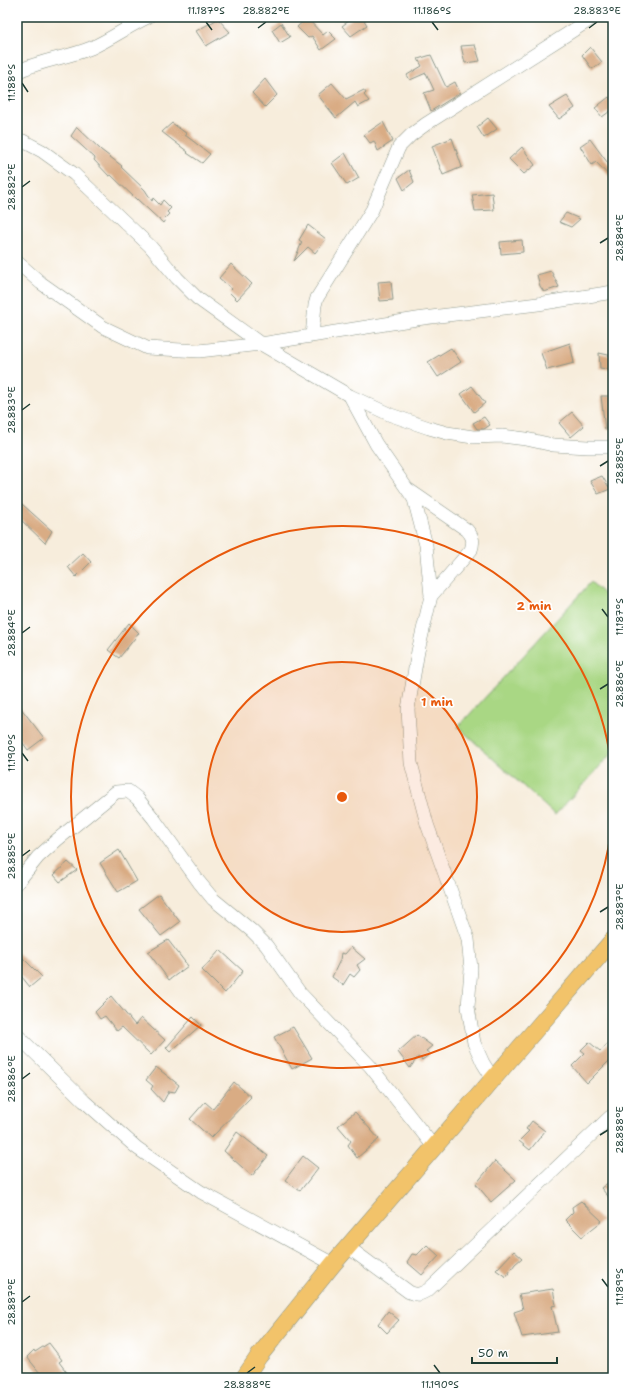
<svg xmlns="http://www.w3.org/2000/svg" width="630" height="1395" font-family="'Shantell Sans',sans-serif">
	<rect width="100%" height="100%" fill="#fff"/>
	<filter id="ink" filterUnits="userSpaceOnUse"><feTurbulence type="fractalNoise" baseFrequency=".025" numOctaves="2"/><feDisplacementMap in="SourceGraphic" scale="8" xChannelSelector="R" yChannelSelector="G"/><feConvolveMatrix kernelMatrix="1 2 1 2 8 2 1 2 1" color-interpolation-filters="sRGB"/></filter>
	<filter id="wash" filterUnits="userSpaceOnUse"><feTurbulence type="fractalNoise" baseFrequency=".012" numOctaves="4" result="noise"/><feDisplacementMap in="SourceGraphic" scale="16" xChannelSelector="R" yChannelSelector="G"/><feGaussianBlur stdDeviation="0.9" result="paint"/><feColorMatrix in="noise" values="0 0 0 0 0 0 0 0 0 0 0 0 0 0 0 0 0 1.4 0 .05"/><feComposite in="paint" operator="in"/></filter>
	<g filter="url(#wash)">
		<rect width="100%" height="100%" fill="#f7eddc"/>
		<!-- green -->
		<path fill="#a9d784" stroke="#648a5c" d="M591,582L613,603V752L555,815L458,727Z"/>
		<g id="blocks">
			<!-- building -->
			<path fill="#d9ac84" d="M354,17H362L367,25L351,36L342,26Z
				M307,18L323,35L328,31L336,39L321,50L312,36L308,38L297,27Z
				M218,19L230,32L206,46L196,31Z
				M281,23L290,37L280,43L272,30Z
				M475,45L480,61L465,63L461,46Z
				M590,47L602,62L592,69L582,55Z
				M431,55L446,87L455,82L460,93L431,111L424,93L434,90L426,73L410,80L407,75L422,66L418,59Z
				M265,79L277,95L265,107L252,93Z
				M332,83L346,99L364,90L366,93L364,95L369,101L358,107L355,102L336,118L318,95Z
				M567,96L575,108L559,119L549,107Z
				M609,97L613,103V109L602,117L595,108Z
				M488,118L497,129L484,138L477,127Z
				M383,122L393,141L378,151L374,141L370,143L364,135Z
				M172,123L187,134L185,135L210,154L202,163L187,153L188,152L162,132Z
				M77,127L101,150L122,166L121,167L145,190L152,201L153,198L160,205L163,200L171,208L167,212L169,214L164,219L165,220L163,223L137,199V200L111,175L109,176L94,160L95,158L71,136Z
				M452,138L462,167L443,175L432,146Z
				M590,139L613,170V180L596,162L592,165L580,146Z
				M522,147L535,165L524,174L509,159Z
				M345,153L359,178L347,185L332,163Z
				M409,170L414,182L404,190L398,178Z
				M492,193L494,210L475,211L472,195Z
				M566,213L580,219L571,227L559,222Z
				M308,225L326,239L315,253L308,247L294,261L302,242L299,240Z
				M522,240L523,252L501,254L500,242Z
				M231,264L252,284L237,300L229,292L232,289L219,278Z
				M551,271L559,287L544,292L540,286L537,275Z
				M391,281L393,300L380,301L378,282Z
				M570,343L574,363L547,370L541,353Z
				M451,348L461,362L438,377L428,362Z
				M599,353L613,356V370L600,368Z
				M472,386L485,403L474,412L461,394Z
				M601,396H613V429H605Z
				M572,412L584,426L571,437L559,423Z
				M484,417L490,425L484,429H477L473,423Z
				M602,476L610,489L598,494L590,481Z
				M22,504L52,531L45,543L17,516V509Z
				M83,553L91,562L76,577L68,567Z
				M129,623L139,633L119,658L108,650Z
				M17,703L44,738L28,750L17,735Z
				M119,850L137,881L118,892L100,863Z
				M68,862L77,870L60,882L54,875Z
				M159,894L180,922L161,936L139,909Z
				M168,940L188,966L169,980L148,952Z
				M351,947L365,959L357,965L360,970L354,977L350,974L343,985L332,977L340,960L341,953L345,954Z
				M220,950L243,971L225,993L202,970Z
				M17,952L42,977L30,987L17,971Z
				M111,996L135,1025L141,1018L165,1040L151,1055L122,1027L117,1031L105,1016L100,1019L95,1012Z
				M193,1017L201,1025L170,1052L166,1048Z
				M293,1027L312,1058L292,1069L274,1037Z
				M417,1035L432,1046L426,1051L430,1054L422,1060L418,1057L410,1068L398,1052Z
				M613,1039V1057L587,1083L572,1066L585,1053L581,1050L589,1042L600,1051Z
				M156,1067L179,1085L175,1092L169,1091L163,1102L151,1089L153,1086L146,1080Z
				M234,1082L251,1097L211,1138L190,1119L205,1102L213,1109Z
				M355,1112L379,1139L357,1158L348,1145L351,1141L338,1126Z
				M532,1121L545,1131L530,1150L519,1141L529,1131L526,1129Z
				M237,1132L268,1156L252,1176L224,1151Z
				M303,1156L318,1168L300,1191L285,1180Z
				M495,1161L516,1180L491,1202L476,1184Z
				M613,1179V1202L601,1188Z
				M581,1201L602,1221L582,1237L565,1220L573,1212L572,1207Z
				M427,1245L439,1256L422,1275L407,1262L412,1254L417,1255Z
				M514,1251L522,1258L515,1264L506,1277L496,1270Z
				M553,1289L556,1305L552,1306L558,1332L522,1337L514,1312L523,1309L519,1294Z
				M388,1311L399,1320L387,1333L378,1324Z
				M49,1343L62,1360L59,1362L71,1378H44L27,1357L34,1350L35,1352Z"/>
		</g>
	</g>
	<g filter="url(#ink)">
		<use href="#blocks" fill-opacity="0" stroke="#8b9588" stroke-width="1"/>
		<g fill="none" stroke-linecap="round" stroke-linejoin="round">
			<defs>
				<path id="minor" d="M17,72C40,60 67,58 91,48C111,39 129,26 148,17
					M17,140L23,141L42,151L74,174L150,246L177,278L197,298L261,344L350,396L391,415L429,428L447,433L473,437L502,436L526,439L553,445L588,447H613
					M17,262L41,283L103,327L147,348L199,351L261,344L423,318L538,304L613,292
					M312,336L315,305L317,298L372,210L399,147L411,135L426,124L594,17
					M350,396L376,444L414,499L426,545L431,596L418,651L408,709L411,763L427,824L468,939L471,969L468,1007L474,1043L483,1063L493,1079
					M409,490L467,530C473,537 474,541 471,550L431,596
					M17,883L38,857L58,839L116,792L128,791L137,798L154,819L199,882L213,899L252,931L266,945L300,993L370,1066L434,1147
					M17,1035L84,1101L137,1148L201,1192L333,1264
					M348,1247L409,1292C417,1296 421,1294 428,1290L610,1117"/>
				<path id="major" d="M244,1378L259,1356L333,1264L613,940"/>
			</defs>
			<!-- minor casing -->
			<use href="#minor" stroke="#8b9588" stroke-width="14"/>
			<!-- major casing -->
			<use href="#major" stroke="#8b9588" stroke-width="18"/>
			<!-- minor -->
			<use href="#minor" stroke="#fff" stroke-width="13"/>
			<!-- major -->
			<use href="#major" stroke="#f2c36a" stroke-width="17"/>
		</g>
	</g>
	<!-- ticks -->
	<path fill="none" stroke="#1f3d34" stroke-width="1.5" d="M206,22L212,30M432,22L438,30M258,28L266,22M589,28L597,22M22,83L28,92M22,187L30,181M600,243L608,238M22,410L30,404M600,466L608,461M602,609L608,617M22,633L30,627M600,689L608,684M22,753L28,761M22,856L30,850M600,912L608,907M22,1079L30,1073M600,1135L608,1130M602,1279L608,1287M22,1302L30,1296M434,1365L440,1373M247,1373L255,1367"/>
	<!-- distance rings -->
	<circle cx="342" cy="797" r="135" fill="#e8590c" fill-opacity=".12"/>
	<g fill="none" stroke="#e8590c" stroke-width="2">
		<circle cx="342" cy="797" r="135"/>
		<path d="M613 799A271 271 0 1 1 613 795"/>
	</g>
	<circle cx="342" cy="797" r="6" fill="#e8590c" stroke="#fff" stroke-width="2"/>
	<g font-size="12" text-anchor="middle" font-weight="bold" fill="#e8590c" stroke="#fff" stroke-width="3.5" stroke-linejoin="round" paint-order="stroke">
		<text x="534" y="610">2 min</text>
		<text x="437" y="706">1 min</text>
	</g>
	<!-- margin -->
	<rect width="630" height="1395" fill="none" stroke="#fff" stroke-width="44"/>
	<!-- scale -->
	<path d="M472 1357v6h85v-6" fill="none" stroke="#1f3d34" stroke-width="2"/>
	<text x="478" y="1357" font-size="12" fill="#1f3d34" stroke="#ffffff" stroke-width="3" paint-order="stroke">50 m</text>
	<rect x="22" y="22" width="586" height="1351" fill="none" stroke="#1f3d34" stroke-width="1.5"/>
	<g font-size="10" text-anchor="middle" fill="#1f3d34">
		<text x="206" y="14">11.187°S</text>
		<text x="266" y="14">28.882°E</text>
		<text x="432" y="14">11.186°S</text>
		<text x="597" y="14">28.883°E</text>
		<text transform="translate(11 83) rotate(-90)" y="4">11.188°S</text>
		<text transform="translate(11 187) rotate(-90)" y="4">28.882°E</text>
		<text transform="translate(619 238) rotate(-90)" y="4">28.884°E</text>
		<text transform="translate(11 410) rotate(-90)" y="4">28.883°E</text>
		<text transform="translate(619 461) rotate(-90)" y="4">28.885°E</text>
		<text transform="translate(619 617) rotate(-90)" y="4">11.187°S</text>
		<text transform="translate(11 633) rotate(-90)" y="4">28.884°E</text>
		<text transform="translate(619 684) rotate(-90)" y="4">28.886°E</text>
		<text transform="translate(11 753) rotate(-90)" y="4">11.190°S</text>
		<text transform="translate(11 856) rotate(-90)" y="4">28.885°E</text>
		<text transform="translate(619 907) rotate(-90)" y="4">28.887°E</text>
		<text transform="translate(11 1079) rotate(-90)" y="4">28.886°E</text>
		<text transform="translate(619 1130) rotate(-90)" y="4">28.888°E</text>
		<text transform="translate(619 1287) rotate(-90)" y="4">11.189°S</text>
		<text transform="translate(11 1302) rotate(-90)" y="4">28.887°E</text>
		<text x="247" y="1388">28.888°E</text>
		<text x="440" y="1388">11.190°S</text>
	</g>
</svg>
